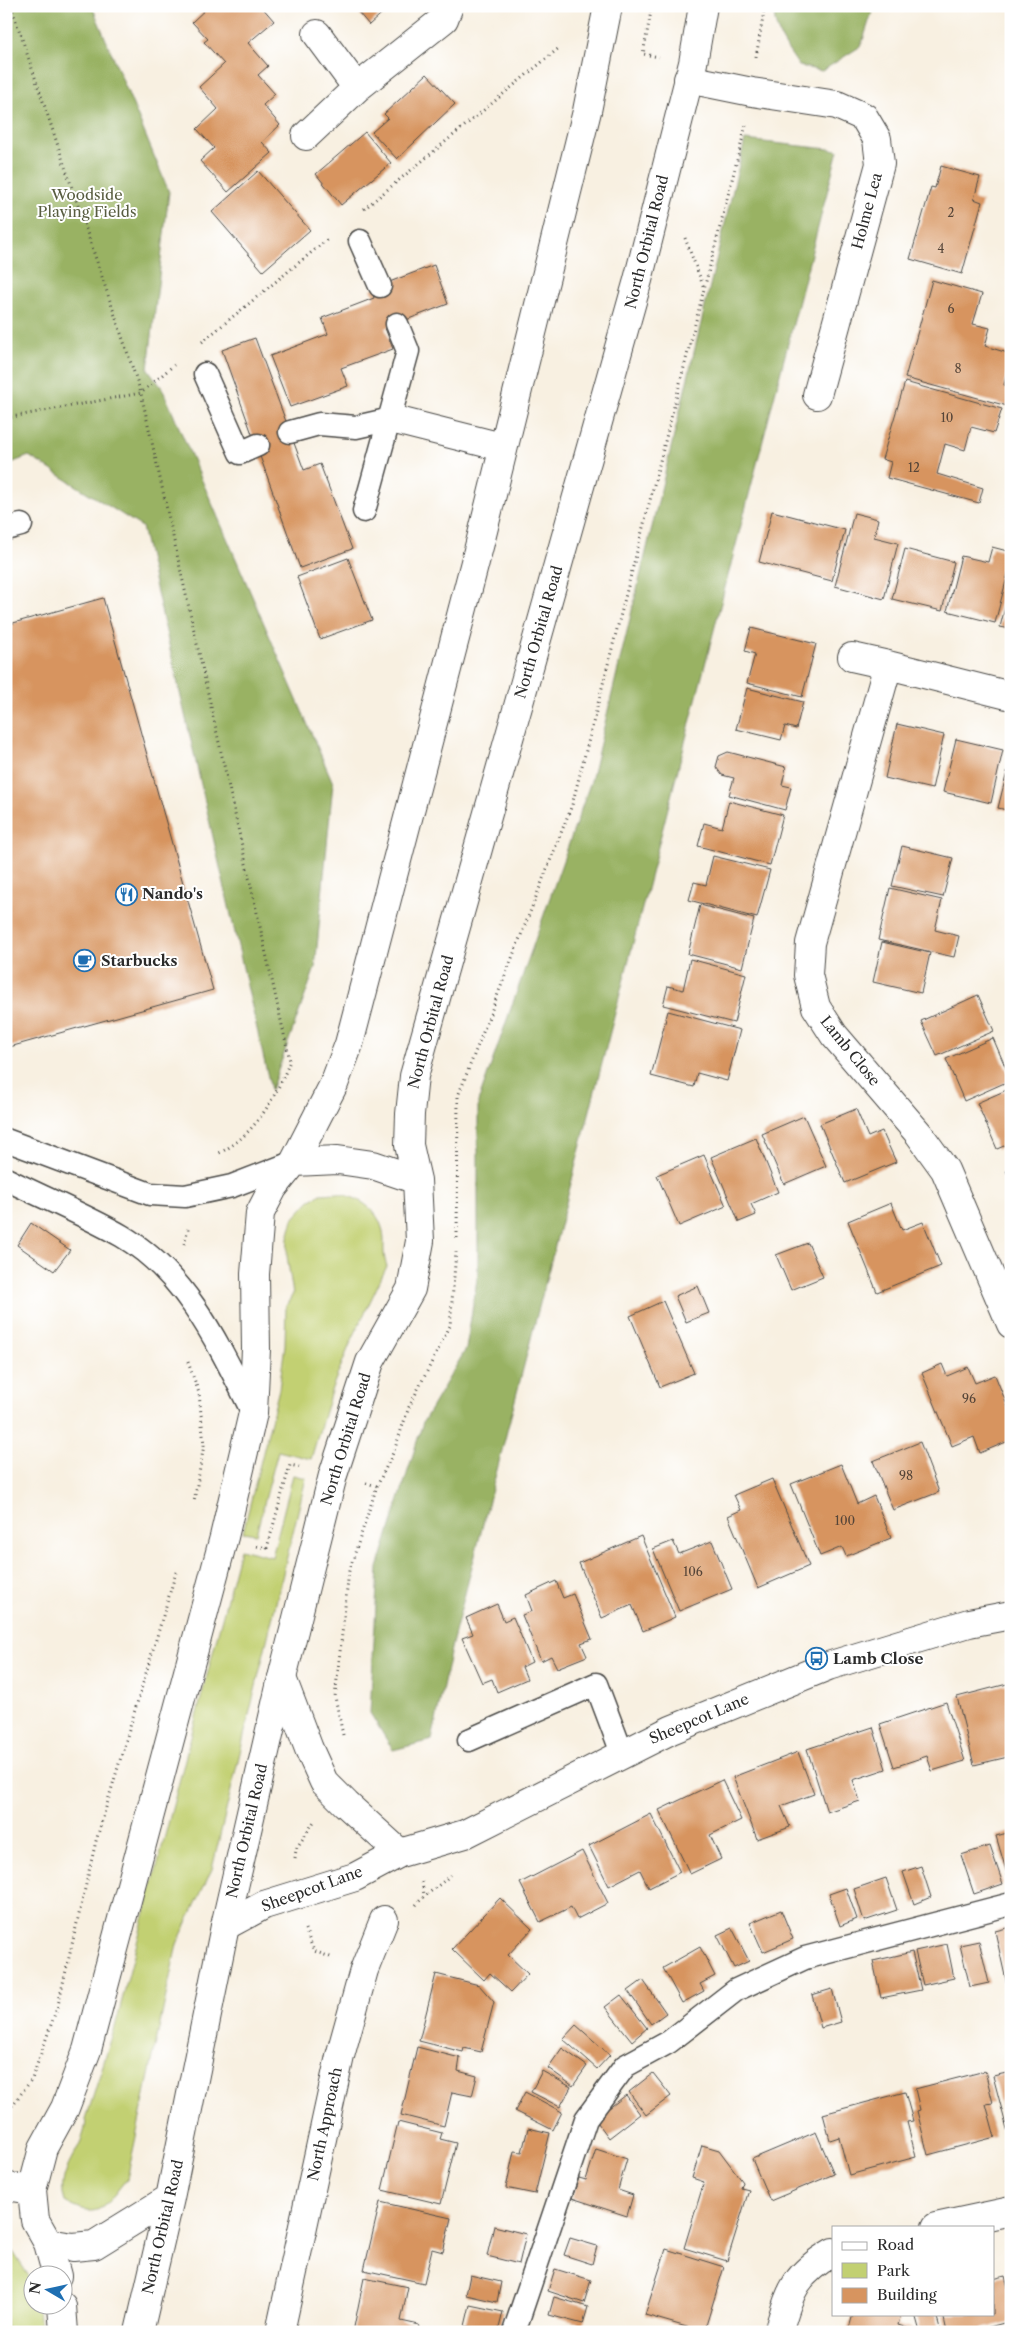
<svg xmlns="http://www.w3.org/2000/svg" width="1017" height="2338" font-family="'Libre Caslon Text',serif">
	<rect width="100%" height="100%" fill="#fff"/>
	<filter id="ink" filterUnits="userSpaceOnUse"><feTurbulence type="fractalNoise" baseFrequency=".02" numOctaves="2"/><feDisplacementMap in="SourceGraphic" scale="10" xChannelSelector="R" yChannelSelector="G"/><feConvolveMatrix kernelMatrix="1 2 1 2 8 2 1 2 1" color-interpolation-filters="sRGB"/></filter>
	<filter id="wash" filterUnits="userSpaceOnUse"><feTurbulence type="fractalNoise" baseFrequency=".0096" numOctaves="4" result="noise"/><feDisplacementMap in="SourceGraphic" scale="20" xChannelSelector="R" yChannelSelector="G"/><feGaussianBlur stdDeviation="1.12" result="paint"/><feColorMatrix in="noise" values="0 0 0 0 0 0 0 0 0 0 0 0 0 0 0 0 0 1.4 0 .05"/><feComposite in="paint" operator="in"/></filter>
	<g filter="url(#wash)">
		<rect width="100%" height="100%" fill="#f8f0e1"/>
		<!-- green -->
		<path fill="#c2d072" stroke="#767e4e" d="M336,1193C361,1197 383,1212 384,1240C384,1250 383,1256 387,1266L350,1344L332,1388L311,1459L278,1451L256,1534L243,1532L279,1389L285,1345L286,1306L293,1294L287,1256L288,1238L293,1219L309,1201L321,1194Z
			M293,1475L306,1478L212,1869L177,1944L127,2179C106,2202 102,2224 65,2202C54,2169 85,2152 86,2119L115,2027L240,1549L272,1557Z
			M6,2241L32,2281V2306H38L40,2332H6Z"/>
		<!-- forest -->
		<path fill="#99b264" stroke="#626e48" d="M6,6H92L169,192L148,369L162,388L333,783L315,968L271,1090L142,527L29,456L6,465Z
			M775,6H873V9L861,46L822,71L799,66C787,48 771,29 775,6Z
			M745,140L838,150L452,1644L432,1740L393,1750L370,1713L378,1568L423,1422L466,1349L478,1273V1102L591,781Z"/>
		<g id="blocks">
			<!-- building -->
			<path fill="#d7945f" d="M209,6H261L274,21L248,43L268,66L258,75L275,94L263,105L280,125L262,142L272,153L228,192L200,161L214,148L197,129L218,109L199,87L224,64L204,42L208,39L192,22Z
				M353,6H390L369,25Z
				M427,74L455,104L397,159L372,132L388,118L384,114Z
				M365,132L391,163L341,205L316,174Z
				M941,166L980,177L974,199L982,202L962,274L910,259L931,187L935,188Z
				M258,171L310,230L263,271L212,212Z
				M434,265L448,304L385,328L393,349L341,368L348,386L290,407L270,356L328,334L322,318L374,298L371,289Z
				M932,280L982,294L973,324L990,328L985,346L1011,354L1004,385L1011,387V407L905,378Z
				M255,338L304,470L320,464L352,549L300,568L222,350Z
				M905,382L1002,409L994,433L971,427L965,450L945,444L937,474L983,488L979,503L887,478L891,462L882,459Z
				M772,511L845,530L832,581L759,562Z
				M854,513L878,519L874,537L898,543L884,599L835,586Z
				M992,547L1011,552V562L995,623L947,611L961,556L988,562Z
				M905,549L954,562L942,611L892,599Z
				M348,558L372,620L320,639L297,577Z
				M1010,588H1011V629L1000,627Z
				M103,598L213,990L6,1048V625Z
				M751,628L816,644L802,697L747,683L755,654L745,651Z
				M747,688L803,702L796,729L785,726L781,740L736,729Z
				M897,724L944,735L932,789L885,778Z
				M956,739L1003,750L991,803L943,792Z
				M728,752L786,767L782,785L791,787L785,810L729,795L734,778L722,775L716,767L719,756Z
				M1011,756V811L998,808Z
				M729,801L783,815L770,865L698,846L704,823L722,828Z
				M902,846L953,858L943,897L892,886Z
				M713,856L770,870L757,918L689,900L694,882L706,885Z
				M890,888L942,900L935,930L959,936L954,957L878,940Z
				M700,905L754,919L742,968L688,954Z
				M882,942L930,953L921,993L873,982Z
				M690,959L746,974L734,1023L663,1005L668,986L683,990Z
				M978,995L994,1031L937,1056L921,1021Z
				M668,1011L740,1030L727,1081L697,1073L694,1087L651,1076Z
				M993,1038L1011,1080L964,1101L946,1059Z
				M1011,1088V1143L997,1149L977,1103Z
				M856,1109L868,1137L882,1131L896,1162L845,1183L820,1124Z
				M804,1116L826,1166L784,1184L762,1134Z
				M756,1138L778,1192L751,1204L756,1215L739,1222L711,1157Z
				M704,1155L726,1206L679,1226L657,1175Z
				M1011,1169V1181L1006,1171Z
				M891,1203L902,1230L923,1222L941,1266L877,1292L848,1221Z
				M31,1223L70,1250L54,1271L17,1245Z
				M808,1243L823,1277L791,1290L776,1255Z
				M698,1286L709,1313L686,1322L675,1296Z
				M663,1301L694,1373L660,1387L630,1316Z
				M942,1364L947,1376L968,1367L975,1383L995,1375L1011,1415V1440L980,1453L974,1437L952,1446L922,1373Z
				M920,1442L939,1492L893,1510L873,1461Z
				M841,1464L857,1504L874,1496L891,1538L846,1556L842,1547L820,1556L791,1484Z
				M772,1479L809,1566L758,1588L728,1516L741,1510L734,1495Z
				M641,1536L675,1617L643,1631L632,1605L602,1618L579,1563Z
				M673,1541L679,1554L712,1541L732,1589L679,1611L653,1549Z
				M556,1581L563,1598L573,1594L592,1639L581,1643L587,1656L557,1668L551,1656L541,1661L522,1615L532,1611L526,1595Z
				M497,1604L504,1621L513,1617L532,1662L522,1667L527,1679L497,1692L492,1679L482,1683L462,1638L473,1634L466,1618Z
				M1011,1683V1764L1008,1757L974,1765L957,1697Z
				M946,1702L965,1761L932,1771L927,1756L894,1767L880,1724Z
				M873,1727L886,1769L853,1780L860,1801L827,1812L807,1749Z
				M798,1752L814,1794L781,1806L790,1827L757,1839L733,1777Z
				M722,1780L741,1820L710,1835L721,1859L690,1874L659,1810Z
				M651,1814L680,1872L649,1888L640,1870L609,1886L589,1846Z
				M1011,1832V1876L1008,1877L996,1836Z
				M990,1846L1003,1884L974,1894L961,1855Z
				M582,1851L608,1903L577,1919L571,1907L540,1922L520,1883Z
				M921,1866L931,1897L914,1904L903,1872Z
				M886,1878L897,1910L864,1921L854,1889Z
				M846,1888L857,1919L840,1926L829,1894Z
				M500,1898L532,1929L508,1955L528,1974L511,1992L490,1973L484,1980L452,1949Z
				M781,1910L793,1939L763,1952L750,1923Z
				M1011,1927V1984L1007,1985L995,1931Z
				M732,1928L749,1961L734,1968L717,1935Z
				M979,1941L989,1983L970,1987L960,1945Z
				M947,1944L954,1978L923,1985L915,1951Z
				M700,1947L715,1976L700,1984L704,1991L682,2003L663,1968Z
				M912,1952L921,1990L881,1998L873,1961Z
				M436,1974L479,1985L494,2002L481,2052L464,2048L463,2052L419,2041Z
				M643,1980L666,2013L651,2024L628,1991Z
				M832,1989L841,2022L821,2028L812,1995Z
				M621,1995L647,2028L632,2041L605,2007Z
				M576,2025L610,2055L597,2069L563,2039Z
				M417,2047L460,2058L458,2071L477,2076L472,2096L452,2092L444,2126L401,2115Z
				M562,2048L587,2066L573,2086L548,2068Z
				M542,2071L571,2087L560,2107L531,2092Z
				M985,2071L993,2103L986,2104L995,2137L928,2155L917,2111L920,2110L915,2089Z
				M1011,2072V2132L1008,2133L993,2076Z
				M653,2073L671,2096L646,2115L629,2092Z
				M525,2092L562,2112L553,2130L515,2111Z
				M905,2092L913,2121L907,2122L916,2157L849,2175L839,2137L830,2140L823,2114Z
				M626,2095L640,2114L609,2138L595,2119Z
				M398,2122L442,2133L440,2139L456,2143L441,2204L382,2190Z
				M528,2128L550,2133L535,2194L506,2188L514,2151L522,2152Z
				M816,2132L834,2174L770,2201L752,2159Z
				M702,2145L719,2150L743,2182L741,2188L749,2190L727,2261L684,2248L704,2182L692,2178Z
				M596,2149L627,2159L618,2190L633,2195L627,2216L572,2198L579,2178L586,2180Z
				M380,2202L451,2218L443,2252L432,2249L424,2283L364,2270Z
				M494,2226L526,2234L519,2264L487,2256Z
				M570,2238L597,2246L592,2264L564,2255Z
				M666,2249L724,2267L704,2332L645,2315Z
				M555,2269L591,2280L584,2303L548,2291Z
				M470,2275L501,2282L497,2302L466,2295Z
				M1005,2276L1011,2299V2321L982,2329L983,2332H947L943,2314H993V2279Z
				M364,2278L408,2287L401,2321L419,2325L418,2332H353Z
				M554,2297L588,2307L583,2324L549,2315Z
				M470,2305L503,2312L498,2332L465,2326Z
				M853,2314H901L898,2325L919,2332H848Z
				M915,2314H936L941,2332H920Z"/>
		</g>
	</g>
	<g filter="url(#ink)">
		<use href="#blocks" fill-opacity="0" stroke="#4a4946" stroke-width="1"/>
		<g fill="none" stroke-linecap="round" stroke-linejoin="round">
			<defs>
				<path id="lane" d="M360,241L380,286
					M205,374L240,453L258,445
					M290,432L319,424L356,427L391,419
					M364,511L408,351L397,324
					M6,529L21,525
					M6,1140L150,1194L185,1196L232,1186L294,1162
					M6,1179C44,1198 85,1215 122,1236C188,1275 220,1348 253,1413
					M469,1740L596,1684L622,1753
					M514,2332L586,2119L625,2066L669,2042L736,1990L805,1958L1011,1904"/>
				<path id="street" d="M317,34L357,88
					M688,79L752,92L837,105L864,117L877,139L880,164L817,395
					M306,136L357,88L444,19L449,6
					M391,419L502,447
					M852,657L888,665
					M1011,696L888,665L810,943L808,975L816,1007L834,1035L919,1134L945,1170L1011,1324
					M936,2227L1011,2211
					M280,2332L340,2056L364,1970L384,1920
					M778,2332C791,2290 794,2275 833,2252"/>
				<path id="secondary" d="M282,1678L309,1749L324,1782L346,1804L400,1853
					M225,1926L264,1905L355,1877L400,1853L465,1834L671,1730L828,1666L969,1623L1011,1615
					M6,2186L32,2190"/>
				<path id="highway" d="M294,1162L338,1160L373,1165L417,1180
					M48,2243L73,2247L94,2245L170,2198
					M57,2276L48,2243L35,2220L32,2190L43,2148L65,2108L87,2050L224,1537L253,1413L256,1349L255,1274L260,1213L273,1188L294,1162L318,1115L334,1084L349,1044L481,539L587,111L608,6
					M62,2306L64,2332
					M139,2332L170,2198L225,1926L282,1678L333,1475L370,1362L411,1289L420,1241L417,1180L409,1145L410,1114L414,1076L638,280L693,63L703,6"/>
			</defs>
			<!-- lane casing -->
			<use href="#lane" stroke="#4a4946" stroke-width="25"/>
			<!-- street casing -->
			<use href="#street" stroke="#4a4946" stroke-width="30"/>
			<!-- secondary casing -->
			<use href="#secondary" stroke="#4a4946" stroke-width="30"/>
			<!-- highway casing -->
			<use href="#highway" stroke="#4a4946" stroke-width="30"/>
			<!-- path -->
			<path stroke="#4a4946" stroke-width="3" stroke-dasharray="1 4" stroke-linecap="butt" d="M11,6L141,393L290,1061C276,1097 254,1137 217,1154
				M652,6L643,54L659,57
				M756,57L765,6
				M364,209L559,48
				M685,238L704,288
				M202,342L329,238
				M6,418L141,393L174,365
				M457,1238L458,1096L572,805L746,125
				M184,1244L188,1229
				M188,1362L199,1393L204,1445L194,1502
				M366,1483L377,1486
				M257,1546L267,1548L290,1465L299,1467
				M343,1735L335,1697L349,1571L377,1486L394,1451L409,1407L450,1326L456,1252
				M295,1858L296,1849L315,1820
				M422,1882L424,1895
				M416,1905C426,1893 439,1887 450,1875
				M305,1929L314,1951L333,1958
				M6,2114L32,2079L58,2005L96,1841L177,1569"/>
			<!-- lane -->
			<use href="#lane" stroke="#fff" stroke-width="22"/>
			<!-- street -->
			<use href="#street" stroke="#fff" stroke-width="28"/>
			<!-- secondary -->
			<use href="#secondary" stroke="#fff" stroke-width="28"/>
			<!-- highway -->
			<use href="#highway" stroke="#fff" stroke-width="28"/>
		</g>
	</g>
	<!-- icons -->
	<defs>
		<symbol id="restaurant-ring" viewBox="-11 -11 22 22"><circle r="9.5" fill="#fff" stroke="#1f6fb2" stroke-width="1.5"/><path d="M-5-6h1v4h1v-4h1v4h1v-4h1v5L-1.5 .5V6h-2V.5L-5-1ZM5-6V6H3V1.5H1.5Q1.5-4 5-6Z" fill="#1f6fb2"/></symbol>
		<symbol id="cafe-ring" viewBox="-11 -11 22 22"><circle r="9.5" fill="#fff" stroke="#1f6fb2" stroke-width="1.5"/><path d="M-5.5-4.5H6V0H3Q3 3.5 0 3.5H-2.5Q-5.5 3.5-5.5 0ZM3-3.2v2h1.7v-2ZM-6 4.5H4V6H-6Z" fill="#1f6fb2"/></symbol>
		<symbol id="bus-ring" viewBox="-11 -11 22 22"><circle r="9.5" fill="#fff" stroke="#1f6fb2" stroke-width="1.5"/><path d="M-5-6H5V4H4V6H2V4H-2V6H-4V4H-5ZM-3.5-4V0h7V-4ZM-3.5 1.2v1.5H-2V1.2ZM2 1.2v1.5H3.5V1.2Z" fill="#1f6fb2"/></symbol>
	</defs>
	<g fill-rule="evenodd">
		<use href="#restaurant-ring" x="114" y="882" width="25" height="25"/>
		<use href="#cafe-ring" x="72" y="948" width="25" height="25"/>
		<use href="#bus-ring" x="804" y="1646" width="25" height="25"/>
	</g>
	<g text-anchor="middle" stroke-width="4" stroke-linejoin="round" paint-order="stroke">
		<!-- number labels -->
		<g font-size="12" fill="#564538">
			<text x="951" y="217">2</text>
			<text x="941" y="253">4</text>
			<text x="951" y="313">6</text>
			<text x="958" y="373">8</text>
			<text x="947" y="422">10</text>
			<text x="914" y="472">12</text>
			<text x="969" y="1403">96</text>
			<text x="906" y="1480">98</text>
			<text x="845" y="1525">100</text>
			<text x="693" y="1576">106</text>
		</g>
		<!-- park labels -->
		<g font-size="15" fill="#585d40" stroke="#fff">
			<text x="87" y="200">Woodside<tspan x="87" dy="17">Playing Fields</tspan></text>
		</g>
		<!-- street labels -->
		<g font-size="15" fill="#2b2b2b" stroke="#fff">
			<text transform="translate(867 211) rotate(-75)" y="5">Holme Lea</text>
			<text transform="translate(647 242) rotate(-76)" y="5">North Orbital Road</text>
			<text transform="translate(539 632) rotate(-74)" y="5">North Orbital Road</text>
			<text transform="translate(431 1022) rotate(-75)" y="5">North Orbital Road</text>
			<text transform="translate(850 1051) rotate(51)" y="5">Lamb Close</text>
			<text transform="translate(346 1439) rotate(-73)" y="5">North Orbital Road</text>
			<text transform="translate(699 1719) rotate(-23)" y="5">Sheepcot Lane</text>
			<text transform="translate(247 1831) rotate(-77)" y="5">North Orbital Road</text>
			<text transform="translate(312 1889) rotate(-20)" y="5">Sheepcot Lane</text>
			<text transform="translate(325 2124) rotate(-78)" y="5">North Approach</text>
			<text transform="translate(163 2227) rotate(-77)" y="5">North Orbital Road</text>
		</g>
		<!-- poi labels -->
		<g font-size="15" font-weight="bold" fill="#2b2b2b" stroke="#fff" text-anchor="start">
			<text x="142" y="899">Nando's</text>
			<text x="101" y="966">Starbucks</text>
			<text x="833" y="1664">Lamb Close</text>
		</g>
	</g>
	<!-- margin -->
	<rect width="1017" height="2338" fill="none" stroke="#fff" stroke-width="25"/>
	<!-- legend -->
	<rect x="832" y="2226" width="162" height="90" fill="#ffffff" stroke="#aaaaaa"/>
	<rect x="842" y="2242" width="25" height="8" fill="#ffffff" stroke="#aaaaaa"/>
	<text x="877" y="2250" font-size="15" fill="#2b2b2b">Road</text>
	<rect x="842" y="2263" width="25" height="15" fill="#c2d072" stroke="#aaaaaa"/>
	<text x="877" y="2276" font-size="15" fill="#2b2b2b">Park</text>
	<rect x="842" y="2288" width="25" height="15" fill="#d7945f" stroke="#aaaaaa"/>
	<text x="877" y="2300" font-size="15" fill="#2b2b2b">Building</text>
	<!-- north arrow -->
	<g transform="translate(48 2290) rotate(279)"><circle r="24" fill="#ffffff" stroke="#aaaaaa"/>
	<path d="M0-4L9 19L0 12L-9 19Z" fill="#1f6fb2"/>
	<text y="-8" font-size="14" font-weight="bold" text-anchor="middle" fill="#2b2b2b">N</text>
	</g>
</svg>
